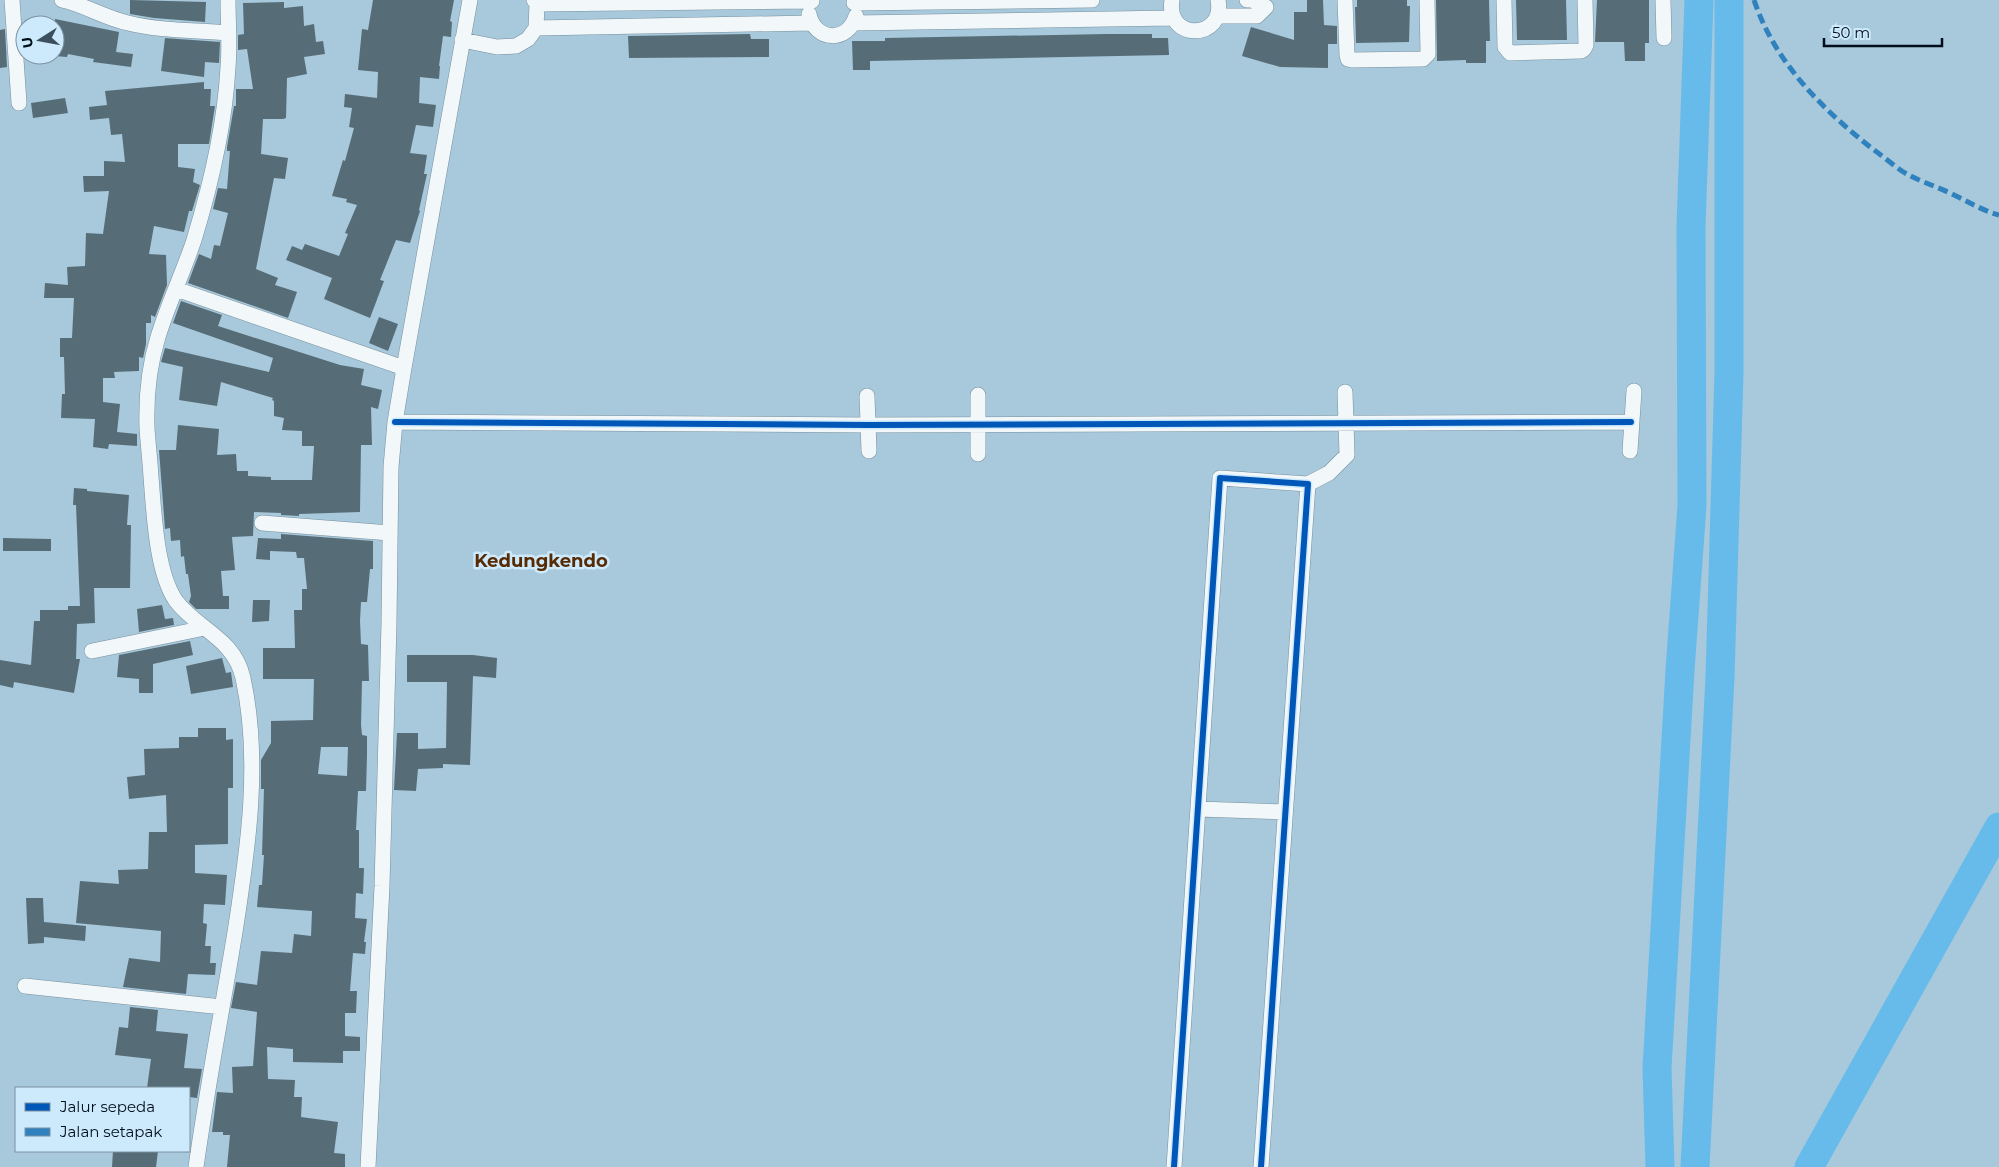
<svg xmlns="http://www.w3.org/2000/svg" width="1999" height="1167" font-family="Montserrat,sans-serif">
	<rect width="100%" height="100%" fill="#a8c8db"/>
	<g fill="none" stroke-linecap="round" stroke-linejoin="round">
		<!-- river -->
		<path stroke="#66bbea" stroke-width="29" d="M1660,1167L1657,1068L1680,670L1692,506L1691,227L1699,0
			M1695,1167L1720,677L1729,373V0
			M1809,1167L1999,827"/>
	</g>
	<!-- building -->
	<path fill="#566d77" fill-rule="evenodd" d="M130,0L206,2L205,22L154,18L130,14Z
		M373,0H454L450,21L452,22L451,37L443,36L439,66H440L439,79L420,77L419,103L436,105L433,127L416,125L410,153L427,155L424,174H427L419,210L420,211L410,243L396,240L380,280L384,281L370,318L324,299L332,278L286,260L292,246L302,250L305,244L339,256L348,234L345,233L357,205L346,202L347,199L332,196L343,160L345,161L354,128L349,127L352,108L344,107L345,94L377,98L378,72L358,70L362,29L368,30Z
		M1307,0H1323L1324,25L1337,26V44H1328V68L1280,67L1242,56L1251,27L1294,40V12H1307Z
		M1357,0H1407V6H1410L1409,42L1356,43L1355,7H1357Z
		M1436,0H1489L1490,41H1486V63H1466V60L1437,61Z
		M1516,0H1566L1567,40H1517Z
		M1597,0H1649V43H1645V61H1625L1624,42H1595Z
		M284,2V8L303,6L304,26L314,24L316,42L323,41L325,54L304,57L307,74L287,78L286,118L283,119H263L261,154L288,158L285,179L274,178L256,269L278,278L275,285L297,292L288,318L188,283L199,254L211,259L214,245L220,246L228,213L213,209L218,188L227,189L230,151H227V147L234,106H236V89H253L247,49L238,50V35L244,34L243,3Z
		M55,19L119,32L116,52L133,54L131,67L93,62L94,59L68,54L67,57L55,56Z
		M5,29L7,67L0,68V30Z
		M750,34L751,39H769V57L629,58L628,36Z
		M1107,34H1152V38H1168L1169,55L870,61V70H853L852,41H885V38Z
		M165,38L220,42L219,63L205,62L204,77L161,71Z
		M204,82V89H211L210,106H215L209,144H178V167L195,169L193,182L200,185L192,211H189L184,232L154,226L149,254L166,255L167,285L155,317L151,315V323H146V344L143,358L139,357V371L114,372L115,378H103V402L120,404L117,432L137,434V446L109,444L108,449L93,447L95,419L61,418L62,394H65L64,357H60V338H72L74,298H44L45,283L68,285L67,267L85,266L86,233L103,234L109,191L84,192L83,176H104V161L125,162L122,134L111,135L109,118L90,120L89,107L107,105L105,91Z
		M65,98L68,113L33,118L31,103Z
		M181,301L222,315L218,326L340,365L364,369L361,385L382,390L378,409L371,407L372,445H361L360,512L299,514V516L281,515V513L254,512L253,536L232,537L235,570L221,571L223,596H229V609H196L189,602L191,596L188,574H186L184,556L181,557L180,540L171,541L170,528L165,529L159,450H176L178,425L219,429L217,455L236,454L237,471H248V476L271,477V480H312L314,446H302V431L282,430L284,418L274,416V401L272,400L273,398L221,382L217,406L179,400L183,367L161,362L165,348L269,372L273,358L173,323Z
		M379,317L398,324L388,351L369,343Z
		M74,488L87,489V491L129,495L127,525H131L130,588H94L95,623L77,624L76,659H80L74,693L14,682L13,688L0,685V660L31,665L34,621H40V610H68V606H80L76,505H73Z
		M281,534L373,541V569H370L367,602H361L360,621L361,644L368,645L369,681H362L361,725L362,735L367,736V755L366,791H358L356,830H359V868H364L363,894L356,893L355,918L367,919L364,942H366L365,954L353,953L350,991H357L356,1013H345V1036L360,1037V1051H343V1063L293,1062V1049L267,1047L268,1079L295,1080L294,1097H302L301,1117L338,1122L334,1153L345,1154V1167H227L230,1135H223V1132H212L217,1092L233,1093L232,1067L253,1066L257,1012L231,1008L236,982L257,985L261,951L292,953L294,934L311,936L312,911L257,907L259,885H262L264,855H262L264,789H261V760L271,743V721L313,720L314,679H263V648H295L294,610H302V589H307L304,558H297L296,552L270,551V560L256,559L258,538L281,539ZM321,747H348L347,776L318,774Z
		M3,538L51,539V551H3Z
		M253,600H270L269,621L252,622Z
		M162,605L165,619L173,618L174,625L139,632L137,609Z
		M190,641L193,655L153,664V693H139V679L117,677L119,655Z
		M407,655H473L497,658L496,678L473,676L470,765L443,764V768L418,769L416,791L394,790L397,733H418V749L446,748L447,682H407Z
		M222,658L226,673L231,672L233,687L191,694L186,666Z
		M198,728H226V740L233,739V788H228V844L195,845V873L227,875L225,905L204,904L203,923L207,924L205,946H211L210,963H216L215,975L188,974L186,994L123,987L129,958L160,962L161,931L76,923L80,881L119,884L118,870L148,869L149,832H167L166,795L129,799L127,777L145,775L144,749L179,748V737H198Z
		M26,898H43L44,922L86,926L85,941L44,937V943L28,944Z
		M130,1007L158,1010L156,1031L188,1034L184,1068L202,1069L197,1098L189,1097V1088H147L151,1059L115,1055L119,1027L128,1028Z
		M113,1151H158L156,1167H112Z"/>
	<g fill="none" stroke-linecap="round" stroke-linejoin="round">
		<defs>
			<path id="minor" d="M12,0L19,103
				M62,0C85,5 105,18 128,23C160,31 195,30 228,33
				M1172,0C1165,42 1226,40 1218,0
				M1345,0L1347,55L1348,59L1352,60L1423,59L1428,54L1427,0
				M1504,0L1505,47L1510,53L1581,51L1584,49L1586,45L1585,0
				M1663,0L1664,38
				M854,3L1092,0
				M537,4L812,1
				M809,14C815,42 848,43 856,16
				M1218,16H1257L1266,7L1252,0H1247
				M854,23L1173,18
				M536,28L811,23
				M462,40L497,47L516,46L528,39L536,28L537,4L534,0
				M176,289L404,368
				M867,396L869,451
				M395,422L868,425L1631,422
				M1630,451L1634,391
				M978,454V395
				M1308,484L1329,473L1347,455L1345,392
				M262,523L390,533
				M92,651L205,628
				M1198,809L1285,812
				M25,986L222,1007
				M196,1167C207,1088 222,1011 235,932C248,849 261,761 243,678C234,638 198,630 176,601C156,572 154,512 151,477C150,460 148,444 147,428C146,398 149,366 158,337C168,304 183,273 194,240C211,184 225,126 228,67C230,45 228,22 228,0
				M368,1167L382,886L389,623L391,467L395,422L404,368L470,0
				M1174,1167L1220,478L1308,484L1261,1167"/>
		</defs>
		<!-- minor casing -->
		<use href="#minor" stroke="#76909e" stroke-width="16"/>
		<!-- minor -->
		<use href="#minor" stroke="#f2f7fa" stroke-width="15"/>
		<!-- quiet -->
		<path stroke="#2f82be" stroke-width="5" stroke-dasharray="10 5" stroke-linecap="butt" d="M1754,0C1775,63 1823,110 1874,150C1884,157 1894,166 1905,173C1919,181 1935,186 1950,193C1967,201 1981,210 1999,215"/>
		<defs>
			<path id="cycleway" d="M395,422L868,425L1631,422
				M1174,1167L1220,478L1308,484L1261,1167"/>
		</defs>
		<!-- cycleway casing -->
		<use href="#cycleway" stroke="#cde9fc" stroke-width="9"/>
		<!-- cycleway -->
		<use href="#cycleway" stroke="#0057b8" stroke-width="6"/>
	</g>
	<g text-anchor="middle" stroke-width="5" stroke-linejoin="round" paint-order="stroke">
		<!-- quarter labels -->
		<g font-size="18" font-weight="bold" fill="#572b04" stroke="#cde9fc">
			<text x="541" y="567">Kedungkendo</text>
		</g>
	</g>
	<!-- legend -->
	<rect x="15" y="1087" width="175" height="65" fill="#cde9fc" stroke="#7b91a2"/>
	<rect x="25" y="1103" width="25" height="8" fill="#0057b8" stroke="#7b91a2"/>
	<text x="60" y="1112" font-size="15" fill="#000e1b">Jalur sepeda</text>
	<rect x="25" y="1128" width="25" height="8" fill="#2f82be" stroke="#7b91a2"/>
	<text x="60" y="1137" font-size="15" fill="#000e1b">Jalan setapak</text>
	<!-- north arrow -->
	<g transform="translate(40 40) rotate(259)"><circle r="24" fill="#cde9fc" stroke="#7b91a2"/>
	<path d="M0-4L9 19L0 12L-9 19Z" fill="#3b4f5e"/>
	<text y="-8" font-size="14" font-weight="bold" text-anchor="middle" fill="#000e1b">U</text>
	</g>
	<!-- scale -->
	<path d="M1824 38v8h118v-8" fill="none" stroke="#000e1b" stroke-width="2.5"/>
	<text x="1832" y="38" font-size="15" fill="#000e1b" stroke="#cde9fc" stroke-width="4" paint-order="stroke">50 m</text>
</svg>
